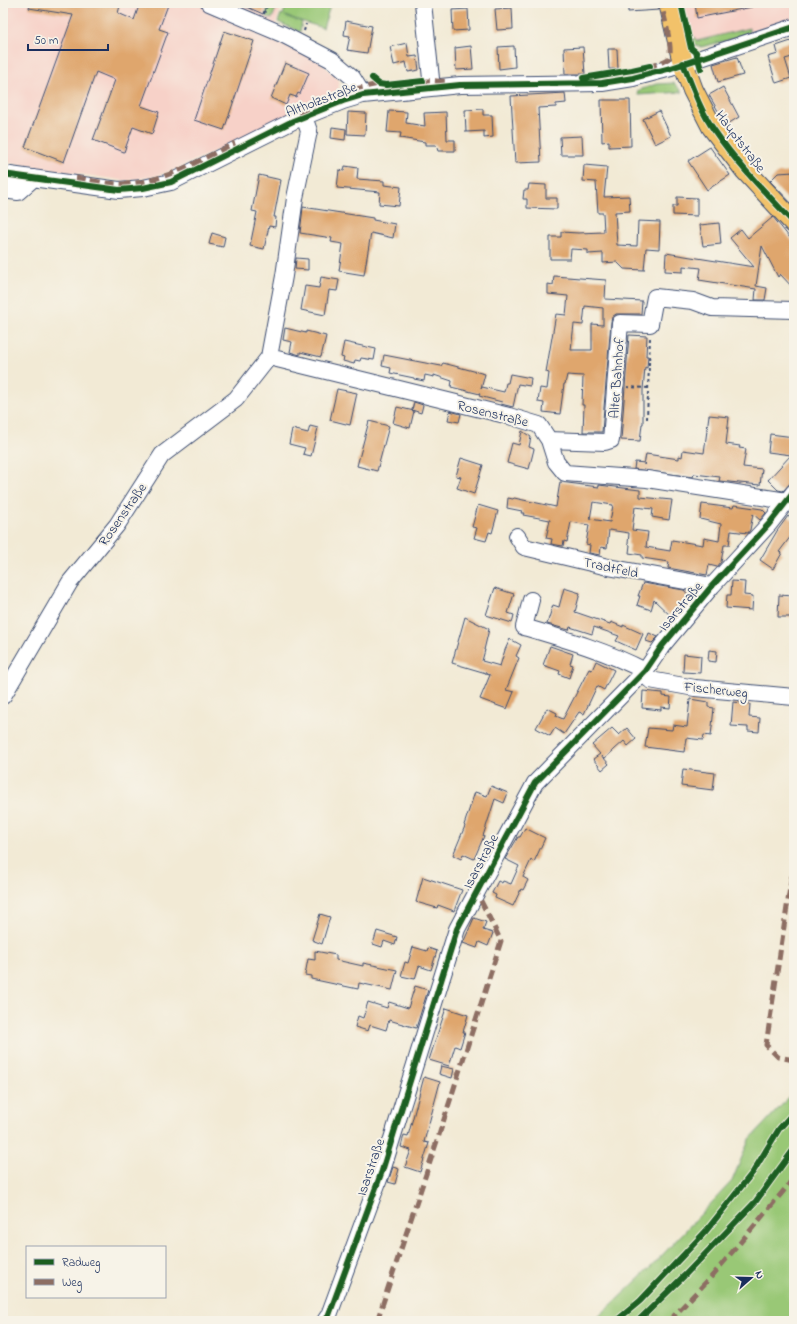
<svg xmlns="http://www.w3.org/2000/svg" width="797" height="1324" font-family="'Indie Flower',sans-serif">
	<rect width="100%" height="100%" fill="#f7f3e8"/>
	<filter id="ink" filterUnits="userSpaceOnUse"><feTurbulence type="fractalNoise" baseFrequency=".025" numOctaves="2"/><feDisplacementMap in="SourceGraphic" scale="8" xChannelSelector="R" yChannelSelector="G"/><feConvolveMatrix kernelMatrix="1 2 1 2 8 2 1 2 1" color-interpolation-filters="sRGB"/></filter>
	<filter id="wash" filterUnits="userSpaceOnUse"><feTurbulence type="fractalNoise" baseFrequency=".012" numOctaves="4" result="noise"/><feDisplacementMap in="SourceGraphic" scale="16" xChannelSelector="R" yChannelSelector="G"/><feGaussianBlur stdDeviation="0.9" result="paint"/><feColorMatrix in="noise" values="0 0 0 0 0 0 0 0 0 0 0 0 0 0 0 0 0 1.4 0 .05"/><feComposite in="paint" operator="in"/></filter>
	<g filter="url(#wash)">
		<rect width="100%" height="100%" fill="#f2ead5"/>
		<!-- built -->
		<path fill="#f7d1c8" d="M3,3H282L271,39L317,59L338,79L339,91L286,118L176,169L156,176L126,181L3,162Z
			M684,3H794V20L693,47Z"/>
		<!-- green -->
		<path fill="#99c876" stroke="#5a7c6a" d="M269,3H278L272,19L265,16Z
			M287,3H331L323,28L285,16L302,22L300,32L278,22L281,14L283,15Z
			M749,28V35L701,47L694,44L692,38L694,37L697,41Z
			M674,83L682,92L638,95L637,91L656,84Z
			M794,1092V1321H594L651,1267L732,1181L749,1140Z"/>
		<g id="blocks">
			<!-- building -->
			<path fill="#dfa66d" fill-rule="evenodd" d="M30,3H111L120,6L118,13L134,20L140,3H163L168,5L159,29L168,32L141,106L159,112L152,134L133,127L124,152L93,140L115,80L96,72L64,162L25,147L73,15L29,8Z
				M238,3H267L263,14Z
				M628,3H658L659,10L628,12Z
				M695,3H752V7L697,18Z
				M512,8L513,29L497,30L495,9Z
				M468,9L469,30L453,31L452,10Z
				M346,21L372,26L367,53L347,50L350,36L344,35Z
				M224,31L254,41L224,130L194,120Z
				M794,40V52L791,53L792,57L785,59L791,78L776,83L768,57L778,54L776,46Z
				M407,43L409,57L417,56L419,70L408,72L406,62L394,65L390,47Z
				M471,46L473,69L456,70L455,48Z
				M514,46L515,67L499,69L498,47Z
				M583,47L585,74H565L564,48Z
				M608,49H617L618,69H609Z
				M737,57L743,75L718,82L713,64Z
				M285,63L309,73L300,94L298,93L296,97L290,95L286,105L271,98Z
				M723,87L739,117L726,125L709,95Z
				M565,93L566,103L556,104V107L538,108L541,162L515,163L511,96Z
				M601,100H630L631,146L609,147V141L602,142Z
				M483,109V115H492L493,137L484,138V131L466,132L465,110Z
				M389,111L407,112L406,123L425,126L424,113L446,112L447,140H455V151H438L436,145H425V142L400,138L401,133L387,132Z
				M659,111L671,136L655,144L643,119Z
				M348,112L366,113L365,135L347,134Z
				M332,127L346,129L345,140L331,138Z
				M582,136L583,155H561L560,137Z
				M710,147L730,175L707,190L688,161Z
				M584,165L607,167L604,197L629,196L630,211L615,212L617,245L637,246L638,221L660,222L659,249L646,248L644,270L624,269L617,262L603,263V253L588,254V250L571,249L570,259H550V237H561V232L578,233L604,232L603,213H598L596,182L583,181Z
				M345,166L358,168L357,179L384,181V185L401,187L399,206L379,204L380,192L337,188L339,170L344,171Z
				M794,172V206L770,181L778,173Z
				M259,175L281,180L274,217H276L275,227L269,226L264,249L250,246L257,212L252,211Z
				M529,184L546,185V198H557V209L527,208V199H523L524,190H528Z
				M677,197L697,198V216L673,215V206H677Z
				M303,207L373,218V220L395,224L393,238L371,233L364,275L339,271L343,244L331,242L332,238L300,233Z
				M773,217L794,243V289L780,274L778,277L762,246L756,286L767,288L765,300H755L756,289L699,280L701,268L683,266V272L665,271L666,253L754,267L730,238L741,229L748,238Z
				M719,223L721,244L703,246L700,225Z
				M212,233L225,237L223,247L209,244Z
				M296,258L308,259V270L295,269Z
				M554,276L606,280L605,299L642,301L641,314H616L612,317L611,322L602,432H583L584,405H582L583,376L567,375L565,384H564L560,414L543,412L544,403L538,402L540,388L547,389L549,373L546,372L556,314L566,315L568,296L548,294V284L553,285ZM585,306L603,308V325L592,324V350H571L574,324L583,325Z
				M321,277L339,280L337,291L329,290L325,315L301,310L305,286L319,288Z
				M285,328L306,333V331L326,336L321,357L300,352V355L290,352L292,342L283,340Z
				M629,335L647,336L646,356H648L647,368L645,367L643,390V424H642L640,441L621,440Z
				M344,342L376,349L374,360L361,358L360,361L355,360L354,364L343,361L344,358L341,357Z
				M384,355L441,366L443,363L485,374L481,389L482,387L504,392L506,383H508L510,374L531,378L530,386L518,384L513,407L501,404L502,402L479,396L480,394L451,387L452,381L434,375V377L425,375L424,381L414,379V378L390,373L391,368L382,366Z
				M337,389L357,393L350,425L330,420Z
				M414,402L423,405L421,413L412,410Z
				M397,407L414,411L410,428L393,423Z
				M450,411L461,414L459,422L448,420Z
				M709,415L729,417L726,444L740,446L739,448L746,449L743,467L762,469L760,485L719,481L720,477L694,474L693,477L634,469L635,462L645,463L644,465L646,454L679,459V456L682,457L683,450L704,453Z
				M369,421L389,426L377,471L357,466Z
				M310,426L318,428L311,456L303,454L305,448L289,444L292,429L308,433Z
				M522,431L531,437L529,447L534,449L529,469L507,463L512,443L519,445Z
				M770,434L794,437V479L783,491L778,490L768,480L791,455L768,452Z
				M461,458L483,465L474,494L457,488L461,477L456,476Z
				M560,482L599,487V485L640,490V497L672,500L669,520L652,517L653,509L635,507L632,530L648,532L646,547L670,551L672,540L703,545L704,538L719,541L721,524L700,519L702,504L733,508L734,505L762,509L766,513L760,520L753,514L750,530L748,533L731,531L729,545H724L721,562L717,567L709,565L707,575L668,568L669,562L642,558V555L629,553L630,545L628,544L629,533L609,530L607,548L601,547L600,555L589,553L590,545L586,544L589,525L571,522L567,542L564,541L563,546L551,544L552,539L546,538L550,520L523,515L524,513H521L522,511L507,508L508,498L513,499L514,498L556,507ZM593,502L613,505L610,522L590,519Z
				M478,505L498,511L492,533L489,532L486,541L474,538L477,528L472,527Z
				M788,516L794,521V532L779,552L782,553L773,569L760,560L777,531Z
				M732,581L745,582L744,595L753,596L752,610L726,608L727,595H731Z
				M643,583L684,590L690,597L673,618L654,600L651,610L637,605L640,596H638Z
				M495,588L514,594L508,613L514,615L512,623L486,615Z
				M564,588L580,593L575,612L610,624L611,622L623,627V625L643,634L636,650L616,641L619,636L594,627L592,634L570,627L569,630L547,624L553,605L559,607Z
				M779,595L794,596V617H778Z
				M465,617L489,629L484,650H485L482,661L500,666L505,650L510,639L521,645L516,656L519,658L506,690L514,692L507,709L480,699L490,675L486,674V673L452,663Z
				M649,633L658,637L652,643L646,641Z
				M550,646L573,654L570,664L573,665L569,678L559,674L560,671L543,665Z
				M709,650L717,651L716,662L708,661Z
				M684,654L701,656L700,673L683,672Z
				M596,661L614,670L604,690L597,686L584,714L579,712L564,734L555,728L550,736L536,728L547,708L557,713L556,716L563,719L589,669L592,670Z
				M643,691L663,693V696L671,697L670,708L661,707V710L642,708Z
				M690,699L708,702V707L714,708L711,736L704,735L703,740L686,738L684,752L645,747L648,728L672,730L673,725L687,727Z
				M733,702L750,704L749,717L760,718L759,732L748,731V727L731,726Z
				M612,728L619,735L627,728L636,739L628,746L624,741L604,759L602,756L609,764L602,770L593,759L600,754L592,745Z
				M683,769L715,773L713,790L681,786Z
				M491,786L508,793L504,803L495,799L483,836H484L474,859L463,854L461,859L453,855L465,826L464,825L475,792L487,796Z
				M525,828L545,838L534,862L531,860L523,877L528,880L523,890L521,889L513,906L495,898L496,895L492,893L498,881L502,883L503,881L511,884L519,866L505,859L518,837H520Z
				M423,877L462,890L454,911L438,905L437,908L416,902Z
				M320,914L330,917L322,944L312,940Z
				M474,918L486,922L483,930L493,933L488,946L479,942L477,948L463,943Z
				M377,931L397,937L395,945L384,941L382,947L373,944Z
				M413,947L427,951L428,948L437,951L431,970L419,966L415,979L401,976L405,962L408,963Z
				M315,951L336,955V960L363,966V963L397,970L392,990L359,983L358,989L311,979V976L305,975L308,959L315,960Z
				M415,986L428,990L416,1028L389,1020L386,1030L370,1025L368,1031L355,1027L358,1016L363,1018L368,1002L387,1008L389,1002L408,1008Z
				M446,1008L468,1015L463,1032H465L460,1048L455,1046L449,1066L429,1060Z
				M441,1066L454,1069L452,1078L439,1074Z
				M424,1077L440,1082L424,1142L429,1143L420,1172L405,1167L411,1150L401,1147L404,1135L408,1136Z
				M393,1167L399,1169L395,1184L388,1182Z"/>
		</g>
	</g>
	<g filter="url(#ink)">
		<use href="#blocks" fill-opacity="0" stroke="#3b4b70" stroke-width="1"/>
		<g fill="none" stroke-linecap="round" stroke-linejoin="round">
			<defs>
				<path id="minor" d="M209,3L282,34L332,60L352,77L363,95
					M423,3L432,88
					M304,117L309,131L295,198L284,276L269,357L509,416L539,425L549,440L556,462L565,473L647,479L787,501
					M3,174L119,190L143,188L171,182L293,121L343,101L363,95L460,85L602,83L633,78L671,68L794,27
					M3,190L18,192L34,178
					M549,440L605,442L611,440L620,323L650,324L655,297L693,301L712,308L794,310
					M517,536L524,547L608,567L712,586
					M531,600L524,627C565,639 607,651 645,671
					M645,671L647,677L650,680L695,688L794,697
					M3,696L70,582L117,525L162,455L236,399L269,357
					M325,1321L329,1315L382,1171L457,929L535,783L645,671L662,646L712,586L769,524L794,492"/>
				<path id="major" d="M669,3L683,63L693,90L712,127L745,170L794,223"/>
			</defs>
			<!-- minor casing -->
			<use href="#minor" stroke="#3b4b70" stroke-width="18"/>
			<!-- major casing -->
			<use href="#major" stroke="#3b4b70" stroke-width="22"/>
			<!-- path -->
			<path stroke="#3b4b70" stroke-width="2" stroke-dasharray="3 3" stroke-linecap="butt" d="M264,14L268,3
				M304,31L306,24
				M627,387L648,388
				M647,419L650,337"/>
			<!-- minor -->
			<use href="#minor" stroke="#fff" stroke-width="16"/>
			<!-- major -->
			<use href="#major" stroke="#f2c26a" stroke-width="20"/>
			<!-- quiet -->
			<path stroke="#8d6e63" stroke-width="5" stroke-dasharray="10 5" stroke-linecap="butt" d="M647,67C653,65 662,63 668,59C675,53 663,13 661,3
				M420,82C430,79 438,82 448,81
				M298,113L340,92L379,84
				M76,178C90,180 106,184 121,184C162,184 200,160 235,143
				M794,861L766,1045L778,1057L794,1060
				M377,1321L439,1135L501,941L477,893
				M669,1321L712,1276L786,1188L794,1177"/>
			<defs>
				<path id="cycleway" d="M681,3L691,48L696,52L701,69
					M683,63C692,86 700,110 714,130C737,164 767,194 794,223
					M372,78L379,84L386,85L423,81
					M583,78L632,70L650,66
					M3,174L119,190L143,188L171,182L293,121L343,101L363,95L460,85L602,83L633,78L671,68L794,27
					M325,1321L329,1315L382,1171L457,929L535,783L645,671L662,646L712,586L769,524L794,492
					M616,1321L640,1301L706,1231L753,1172L779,1129L794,1112
					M638,1321L684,1276L756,1201L794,1149"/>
			</defs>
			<!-- cycleway casing -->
			<use href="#cycleway" stroke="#f7f3e8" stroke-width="8"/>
			<!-- cycleway -->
			<use href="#cycleway" stroke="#1b5e20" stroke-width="6"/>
		</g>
	</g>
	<g text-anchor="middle" stroke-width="4" stroke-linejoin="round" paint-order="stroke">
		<!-- street labels -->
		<g font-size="14" fill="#1b2f5e" stroke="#f7f3e8">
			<text transform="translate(321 99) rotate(-21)" y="5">Altholzstraße</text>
			<text transform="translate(741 141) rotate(53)" y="5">Hauptstraße</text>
			<text transform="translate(616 378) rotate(-86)" y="5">Alter Bahnhof</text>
			<text transform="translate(493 413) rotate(14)" y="5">Rosenstraße</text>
			<text transform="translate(122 514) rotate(-55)" y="5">Rosenstraße</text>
			<text transform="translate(611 567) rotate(12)" y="5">Tradtfeld</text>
			<text transform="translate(680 606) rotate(-50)" y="5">Isarstraße</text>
			<text transform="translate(716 689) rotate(6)" y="5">Fischerweg</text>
			<text transform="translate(480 861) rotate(-62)" y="5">Isarstraße</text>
			<text transform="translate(370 1167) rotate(-71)" y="5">Isarstraße</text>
		</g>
	</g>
	<!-- margin -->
	<rect width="797" height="1324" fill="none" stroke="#f7f3e8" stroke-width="16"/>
	<!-- legend -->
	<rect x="26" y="1246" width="140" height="52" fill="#f7f3e8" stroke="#9fa5b1"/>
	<rect x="34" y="1259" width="20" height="6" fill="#1b5e20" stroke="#9fa5b1"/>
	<text x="62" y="1266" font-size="12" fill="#1b2f5e">Radweg</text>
	<rect x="34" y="1279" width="20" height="6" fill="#8d6e63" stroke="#9fa5b1"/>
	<text x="62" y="1286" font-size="12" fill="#1b2f5e">Weg</text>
	<!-- north arrow -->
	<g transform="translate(751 1278) rotate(70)" stroke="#f7f3e8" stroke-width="3" paint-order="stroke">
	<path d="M0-3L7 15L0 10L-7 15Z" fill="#1b2f5e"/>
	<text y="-6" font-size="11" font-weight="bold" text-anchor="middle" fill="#1b2f5e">N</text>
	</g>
	<!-- scale -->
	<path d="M28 44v6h80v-6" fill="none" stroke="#1b2f5e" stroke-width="2"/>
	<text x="34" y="44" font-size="12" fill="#1b2f5e" stroke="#f7f3e8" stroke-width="3" paint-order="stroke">50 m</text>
</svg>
